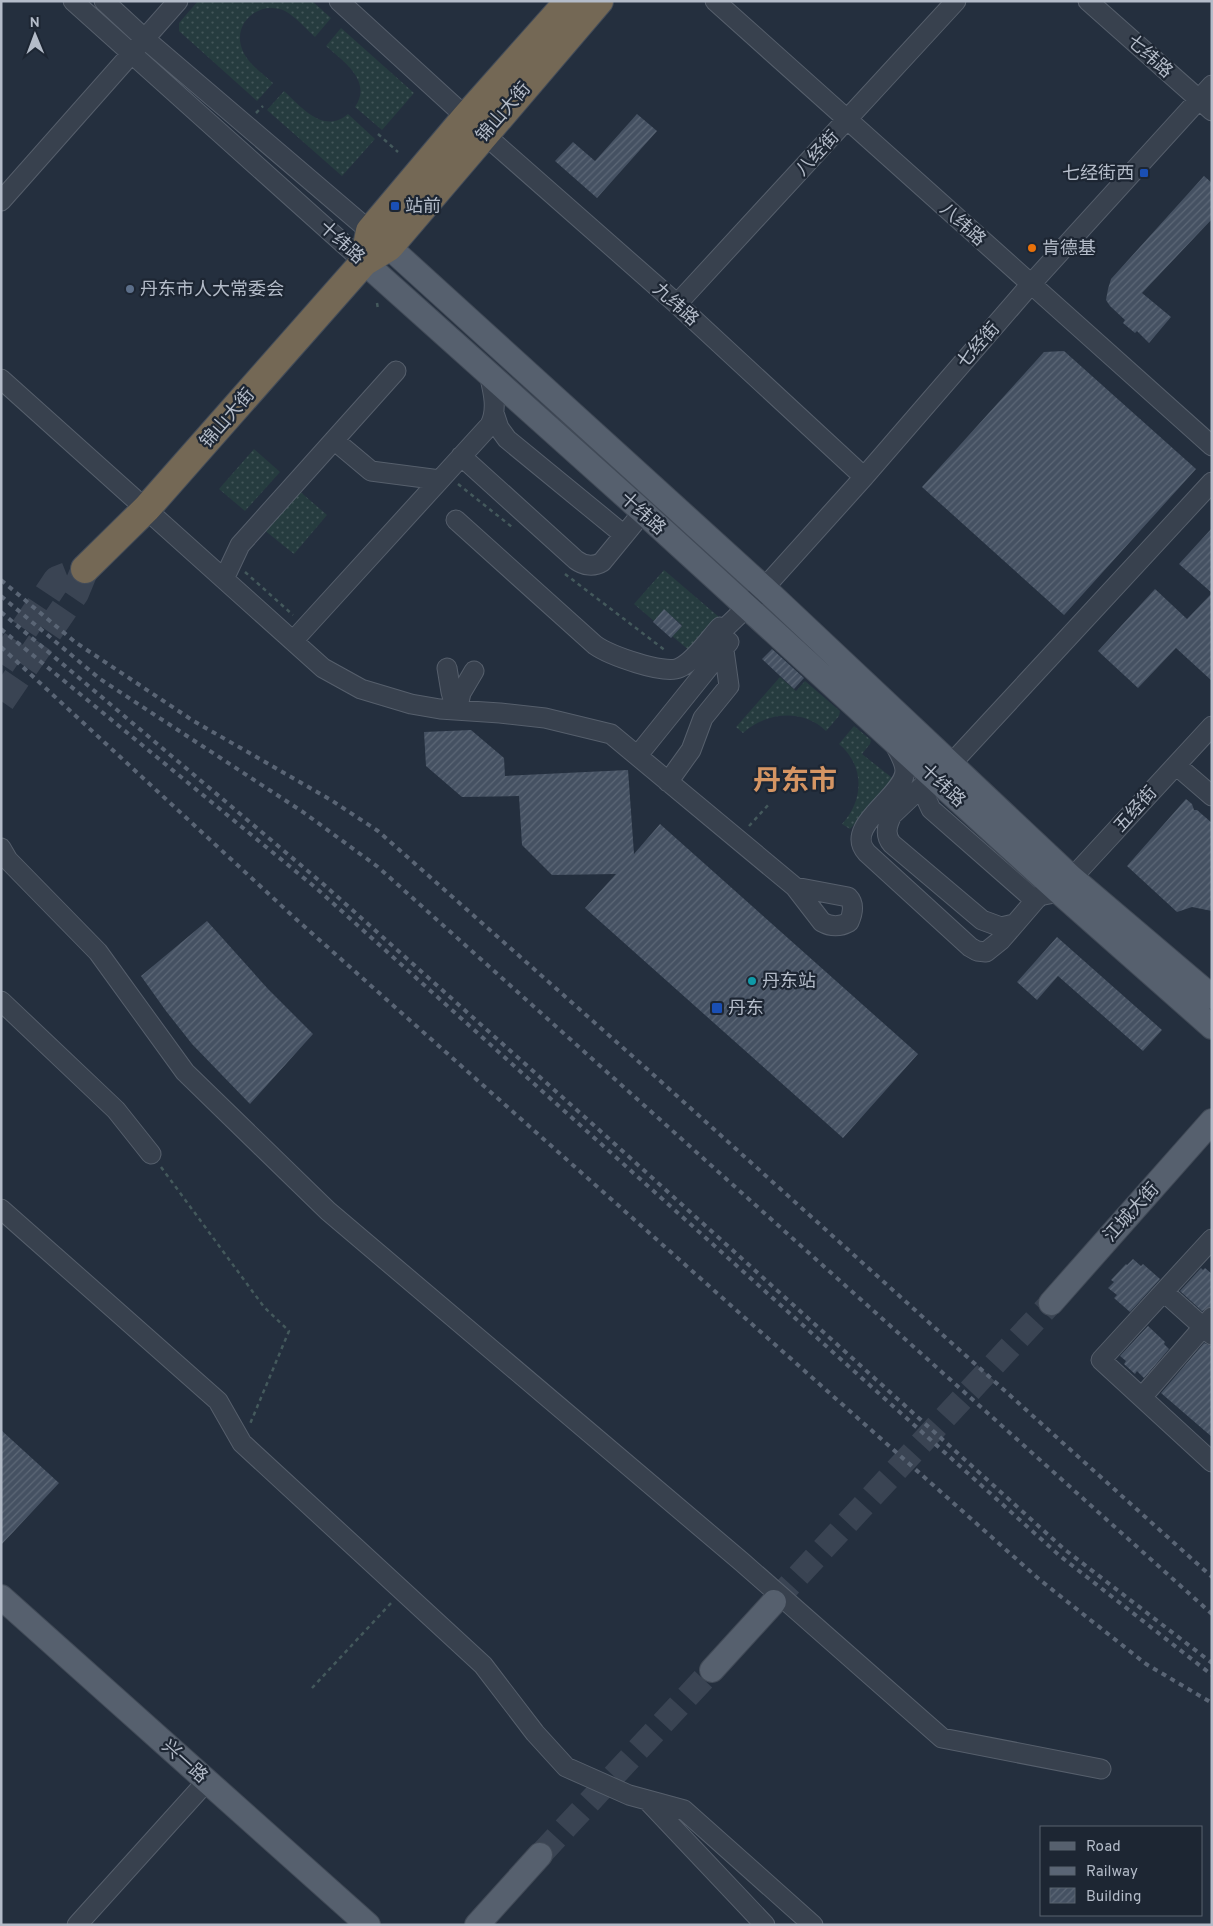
<svg xmlns="http://www.w3.org/2000/svg" width="1213" height="1926" font-family="Overpass,'Noto Sans SC',sans-serif">
	<defs>
		<pattern id="grass-dots" width="8" height="8" patternUnits="userSpaceOnUse" patternTransform="scale(1.25)"><rect width="8" height="8" fill="#263c3f"/><path d="M2 2h.1M6 6h.1" fill="none" stroke="#435659" stroke-width="1.8" stroke-linecap="round"/></pattern>
		<pattern id="building-hatch" width="6" height="6" patternUnits="userSpaceOnUse" patternTransform="scale(1.25)"><rect width="6" height="6" fill="#455162"/><path d="M-1 1l2-2M0 6l6-6M5 7l2-2" fill="none" stroke="#5d6877"/></pattern>
	</defs>
	<rect width="100%" height="100%" fill="#242f3e"/>
	<!-- grass -->
	<path fill="url(#grass-dots)" d="M198,1H312L331,18L315,37C306,29 296,17 285,11C260,0 232,22 242,49C247,63 262,73 273,83L257,101L179,31V23Z
		M341,28L414,93L382,130L355,107C373,81 343,61 326,46Z
		M284,91C301,107 324,135 348,114L375,139L342,176L267,110Z
		M254,449L280,472L245,511L219,489Z
		M297,489L327,515L294,554L263,529Z
		M664,570L719,617L690,651L672,636L682,625L664,610L654,621L634,604Z
		M780,677L796,691L805,681L840,711L839,716L826,731C803,708 766,712 743,733L736,727Z
		M854,726L871,740L870,744L862,754L896,781L850,829L842,824C864,800 865,766 839,744Z"/>
	<!-- building -->
	<path fill="url(#building-hatch)" d="M637,114L657,131L597,198L555,161L573,142L595,161Z
		M1204,176L1212,183V219L1142,293L1171,317L1149,343L1137,331L1135,333L1123,323L1125,320L1110,306L1106,300L1108,289L1111,279L1121,268Z
		M1064,351L1196,469L1064,615L922,487L1044,352Z
		M1212,528V681L1176,648L1138,688L1098,651L1155,589L1187,619L1212,593L1179,564Z
		M664,609L682,626L671,638L653,622Z
		M772,649L804,678L794,689L762,659Z
		M471,730L504,758L505,776L628,770L634,854L660,824L918,1054L843,1138L585,908L616,874L552,875L522,845L519,796L462,797L426,766L424,732Z
		M1186,799L1192,804L1194,810H1197L1212,823V911L1192,907L1177,912L1127,866Z
		M207,921L268,989L313,1034L250,1104L192,1044L166,1011L141,976Z
		M1057,937L1162,1030L1143,1051L1058,976L1037,1000L1017,982Z
		M1133,1259L1141,1266L1143,1264L1160,1279L1130,1312L1114,1298L1117,1295L1108,1288L1114,1282L1111,1280L1126,1264L1127,1265Z
		M1201,1268L1203,1270L1205,1268L1212,1274V1306L1202,1311L1180,1291Z
		M1148,1326L1165,1342L1164,1344L1169,1349L1144,1378L1137,1371L1135,1374L1124,1364L1126,1361L1120,1356Z
		M1204,1343L1212,1346V1437L1161,1393Z
		M1,1430L59,1483L1,1545Z"/>
	<g fill="none" stroke-linecap="round" stroke-linejoin="round">
		<!-- major-tunnel -->
		<path stroke="#3a4453" stroke-width="24" stroke-dasharray="24 12" stroke-linecap="butt" d="M774,1602L1051,1303
			M540,1855L712,1670"/>
		<!-- highway-tunnel -->
		<path stroke="#3a4453" stroke-width="28" stroke-dasharray="28 14" stroke-linecap="butt" d="M1,664L57,580L85,569
			M1,701L75,593L85,569"/>
		<defs>
			<path id="minor" d="M73,1L364,262
				M104,1L145,39L378,238
				M339,1L466,117
				M715,1L1212,446
				M1088,1L1212,111
				M484,134L677,304L864,477
				M1,201L178,1
				M677,304L956,1
				M1,379L323,668L361,689L411,704L440,709L500,713L545,718L611,734L795,887
				M494,413L499,428L507,439L624,535
				M334,440L371,471L440,480
				M461,456L576,560C584,566 594,567 602,562L643,512
				M456,520L595,645C609,655 664,675 679,668C694,662 709,639 720,627L723,630
				M224,579L240,545L396,371
				M293,641L490,425C498,409 493,391 489,374
				M447,668L451,692L456,709
				M457,710L461,693L474,671
				M895,745C899,753 905,762 905,771C904,797 842,826 867,853L970,947L977,951L986,952L1001,940L1039,896L1059,892L1212,726
				M638,755L729,642
				M1176,765L1212,796
				M668,782L691,750L703,718L729,686L722,636L723,630L747,607L864,477L1031,284L1212,85
				M926,783V798L931,809L1030,896L1033,898H1038
				M1,848L8,860L98,952L185,1072L328,1211L742,1562L942,1738L1101,1769
				M795,887L848,897C855,904 853,913 849,922C840,927 831,927 822,922Z
				M1014,924L1001,927L982,920L892,844C884,835 887,825 892,815L933,776L952,763L1212,482
				M1,1001L116,1110L151,1154
				M1,1209L218,1401L242,1443L483,1665L535,1733L566,1767L629,1795L684,1810L813,1925
				M1212,1239L1101,1360L1212,1462
				M1164,1292L1212,1335
				M1142,1397L1212,1317
				M647,1800L765,1925
				M77,1925L207,1781"/>
			<path id="major" d="M389,247L764,588L1072,878L1212,997
				M364,262L643,512L1059,892L1212,1027
				M1051,1303L1212,1121
				M1,1597L368,1925
				M712,1670L774,1602
				M477,1925L540,1855"/>
			<path id="highway" d="M364,262L370,231L466,117L569,1
				M85,569L147,508L364,262L389,247L599,1"/>
		</defs>
		<!-- minor casing -->
		<use href="#minor" stroke="#565f6c" stroke-width="21"/>
		<!-- major casing -->
		<use href="#major" stroke="#414a57" stroke-width="26"/>
		<!-- highway casing -->
		<use href="#highway" stroke="#434c59" stroke-width="30"/>
		<!-- path -->
		<path stroke="#44595c" stroke-width="2.5" stroke-dasharray="4 4" stroke-linecap="butt" d="M256,113L263,106
			M378,134L398,152
			M377,303L378,309
			M458,484L512,527
			M245,572L293,615
			M565,574L666,651
			M749,826L770,803
			M161,1167L264,1307L289,1331L250,1424
			M312,1688L392,1602"/>
		<!-- minor -->
		<use href="#minor" stroke="#38414e" stroke-width="19"/>
		<!-- major -->
		<use href="#major" stroke="#56606e" stroke-width="24"/>
		<!-- highway -->
		<use href="#highway" stroke="#746855" stroke-width="28"/>
		<!-- rail -->
		<path stroke="#5a6575" stroke-width="4" stroke-dasharray="5 5" stroke-linecap="butt" d="M1,580L75,642L192,720L331,800L378,831L647,1069L1212,1577
			M1,596L100,679L303,812L378,867L1212,1614
			M1,612L322,883L597,1128L1064,1549L1212,1663
			M1,629L316,888L1060,1556L1212,1675
			M1,647L297,920L1040,1580L1146,1664L1212,1703"/>
	</g>
	<!-- markers -->
	<g fill="#1a4fb4" stroke="#1d2633" stroke-width="2">
		<rect x="1139" y="168" width="10" height="10" rx="2.5"/>
		<rect x="390" y="201" width="10" height="10" rx="2.5"/>
		<rect x="711" y="1002" width="12" height="12" rx="2.5"/>
	</g>
	<circle fill="#e8710a" stroke="#1d2633" stroke-width="2" cx="1032" cy="248" r="5"/>
	<circle fill="#5c6f8a" stroke="#1d2633" stroke-width="2" cx="130" cy="289" r="5"/>
	<circle fill="#0f9aa8" stroke="#1d2633" stroke-width="2" cx="752" cy="981" r="5"/>
	<g text-anchor="middle" stroke-width="4.5" stroke-linejoin="round" paint-order="stroke">
		<!-- street labels -->
		<g font-size="18" fill="#b4bcc9" stroke="#1d2633">
			<text transform="translate(1150 56) rotate(42)" y="6">七纬路</text>
			<text transform="translate(503 112) rotate(-49)" y="6">锦山大街</text>
			<text transform="translate(817 153) rotate(-47)" y="6">八经街</text>
			<text transform="translate(963 224) rotate(42)" y="6">八纬路</text>
			<text transform="translate(342 242) rotate(42)" y="6">十纬路</text>
			<text transform="translate(676 304) rotate(42)" y="6">九纬路</text>
			<text transform="translate(978 345) rotate(-49)" y="6">七经街</text>
			<text transform="translate(227 418) rotate(-49)" y="6">锦山大街</text>
			<text transform="translate(643 513) rotate(42)" y="6">十纬路</text>
			<text transform="translate(943 785) rotate(43)" y="6">十纬路</text>
			<text transform="translate(1135 809) rotate(-48)" y="6">五经街</text>
			<text transform="translate(1131 1212) rotate(-48)" y="6">江城大街</text>
			<text transform="translate(185 1761) rotate(42)" y="6">兴一路</text>
		</g>
		<!-- poi labels -->
		<g font-size="18" fill="#b4bcc9" stroke="#1d2633" text-anchor="start">
			<text x="1134" y="179" text-anchor="end">七经街西</text>
			<text x="405" y="212">站前</text>
			<text x="1042" y="254">肯德基</text>
			<text x="140" y="295">丹东市人大常委会</text>
			<text x="762" y="987">丹东站</text>
			<text x="728" y="1014">丹东</text>
		</g>
		<!-- town labels -->
		<g font-size="28" font-weight="bold" fill="#d59563" stroke="#1d2633">
			<text x="795" y="790">丹东市</text>
		</g>
	</g>
	<!-- border -->
	<rect width="1213" height="1926" fill="none" stroke="#b4bcc9" stroke-width="5"/>
	<!-- legend -->
	<rect x="1040" y="1826" width="162" height="90" fill="#1d2633" stroke="#59626f"/>
	<rect x="1050" y="1842" width="25" height="8" fill="#56606e" stroke="#59626f"/>
	<text x="1086" y="1851" font-size="15" fill="#b4bcc9">Road</text>
	<rect x="1050" y="1867" width="25" height="8" fill="#5a6575" stroke="#59626f"/>
	<text x="1086" y="1876" font-size="15" fill="#b4bcc9">Railway</text>
	<rect x="1050" y="1888" width="25" height="15" fill="url(#building-hatch)" stroke="#59626f"/>
	<text x="1086" y="1901" font-size="15" fill="#b4bcc9">Building</text>
	<!-- north arrow -->
	<g transform="translate(35 35) rotate(359)" stroke="#1d2633" stroke-width="4" paint-order="stroke">
	<path d="M0-4L9 19L0 12L-9 19Z" fill="#b4bcc9"/>
	<text y="-8" font-size="14" font-weight="bold" text-anchor="middle" fill="#b4bcc9">N</text>
	</g>
</svg>
